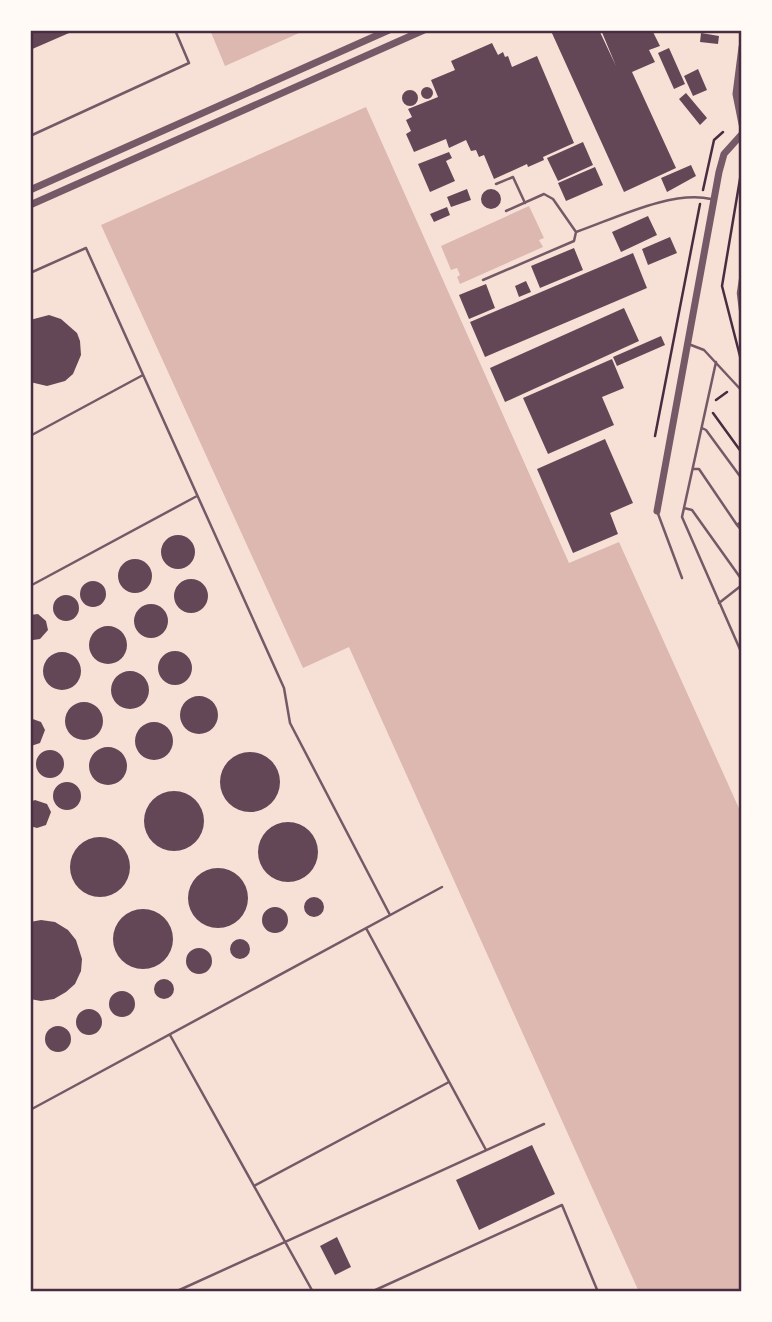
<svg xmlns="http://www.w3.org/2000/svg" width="772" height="1322" font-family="Cabin,sans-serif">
	<rect width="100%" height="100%" fill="#f7e1d7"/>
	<!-- water -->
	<path fill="#dcb8b0" d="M210,30H306L225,66Z
		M366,107L569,563L619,542L742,815V1292H639L349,647L303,668L101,225Z
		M529,206L544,238L539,240L543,247L460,284L457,277L460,275L457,268L451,270L441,246Z"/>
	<!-- building -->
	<path fill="#644757" d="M30,30H76L30,50Z
		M554,30H599L616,66L601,30H652L660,46L649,50L655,62L632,72L676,168L624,192L551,31Z
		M701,33L719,36L718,44L700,42Z
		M492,43L498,55L503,52L505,57L508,56L512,67L537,56L574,143L543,157L544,160L528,167L527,164L494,179L484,155L479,157L476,150L471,151L466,140L449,148L446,139L414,152L406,134L411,131L406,120L412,117L408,109L438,97L431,80L455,70L451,61Z
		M669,48L685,84L674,89L658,53Z
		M698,69L707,90L693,96L684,76Z
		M421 93a6 6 0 1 1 12 0a6 6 0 1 1-12 0Z
		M402 98a8 8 0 1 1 16 0a8 8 0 1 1-16 0Z
		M686,93L707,118L700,125L679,99Z
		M583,142L593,165L558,181L547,158Z
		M449,152L452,158L446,161L455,181L430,192L418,164Z
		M691,165L696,176L667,192L661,178Z
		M595,167L603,185L566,201L558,183Z
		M481 199a10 10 0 1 1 20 0a10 10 0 1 1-20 0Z
		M467,189L471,200L451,207L447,197Z
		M447,207L450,215L434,222L430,214Z
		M648,216L657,235L621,252L612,232Z
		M670,237L677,253L648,265L642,249Z
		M574,248L583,270L540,288L531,266Z
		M633,253L647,288L485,357L470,322Z
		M526,281L531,292L519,297L515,286Z
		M486,284L495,308L469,319L459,295Z
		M624,308L639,341L505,402L490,368Z
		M49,315L61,319L77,333L80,341L81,355L73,374L65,381L47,386L30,382V320Z
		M661,336L665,345L617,366L613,357Z
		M612,359L624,388L602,397L614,425L548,454L523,398Z
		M605,439L633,503L610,513L618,534L573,553L537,469Z
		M161 552a17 17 0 1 1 34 0a17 17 0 1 1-34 0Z
		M118 576a17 17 0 1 1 34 0a17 17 0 1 1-34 0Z
		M174 596a17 17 0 1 1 34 0a17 17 0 1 1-34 0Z
		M80 594a13 13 0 1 1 26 0a13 13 0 1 1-26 0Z
		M53 608a13 13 0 1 1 26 0a13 13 0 1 1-26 0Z
		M134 621a17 17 0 1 1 34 0a17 17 0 1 1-34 0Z
		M38,614L46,621L48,630L40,639L33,640L30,639V615Z
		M89 645a19 19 0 1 1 38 0a19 19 0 1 1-38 0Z
		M158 668a17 17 0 1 1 34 0a17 17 0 1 1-34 0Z
		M43 671a19 19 0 1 1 38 0a19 19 0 1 1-38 0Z
		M111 690a19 19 0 1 1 38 0a19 19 0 1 1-38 0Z
		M180 715a19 19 0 1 1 38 0a19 19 0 1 1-38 0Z
		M65 721a19 19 0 1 1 38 0a19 19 0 1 1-38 0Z
		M30,718L41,722L45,730L40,743L31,746Z
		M135 741a19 19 0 1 1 38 0a19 19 0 1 1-38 0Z
		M89 766a19 19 0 1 1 38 0a19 19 0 1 1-38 0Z
		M36 764a14 14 0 1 1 28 0a14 14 0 1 1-28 0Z
		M220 782a30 30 0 1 1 60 0a30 30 0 1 1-60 0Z
		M53 796a14 14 0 1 1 28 0a14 14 0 1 1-28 0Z
		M144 821a30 30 0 1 1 60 0a30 30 0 1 1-60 0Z
		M35,800L47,804L51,812L46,825L37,828L30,826V802Z
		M258 852a30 30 0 1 1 60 0a30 30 0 1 1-60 0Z
		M70 867a30 30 0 1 1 60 0a30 30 0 1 1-60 0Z
		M188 898a30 30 0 1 1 60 0a30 30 0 1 1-60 0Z
		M304 907a10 10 0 1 1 20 0a10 10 0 1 1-20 0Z
		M262 920a13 13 0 1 1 26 0a13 13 0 1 1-26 0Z
		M113 939a30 30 0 1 1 60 0a30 30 0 1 1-60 0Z
		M41,920L55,922L68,930L76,940L82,959L81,971L75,984L66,992L54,999L41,1001L30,999V922Z
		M230 949a10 10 0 1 1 20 0a10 10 0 1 1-20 0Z
		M186 961a13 13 0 1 1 26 0a13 13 0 1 1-26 0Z
		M154 989a10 10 0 1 1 20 0a10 10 0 1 1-20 0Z
		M109 1004a13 13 0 1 1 26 0a13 13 0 1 1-26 0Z
		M76 1022a13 13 0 1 1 26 0a13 13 0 1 1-26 0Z
		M45 1039a13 13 0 1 1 26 0a13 13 0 1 1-26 0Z
		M532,1145L555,1194L479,1230L456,1180Z
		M337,1237L351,1267L335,1275L320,1246Z"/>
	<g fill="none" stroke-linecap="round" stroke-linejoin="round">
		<!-- path -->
		<path stroke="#4a2c40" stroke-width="2.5" d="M742,167L722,286L742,364
			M703,190L714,140L723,132
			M716,400L727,392
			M713,413L742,453
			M655,436L700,204"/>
		<!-- service -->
		<path stroke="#755966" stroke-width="2.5" d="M30,136L189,63L175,30
			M496,184L513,177L525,203
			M506,211L544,194L553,199L576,232
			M742,267L738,293L742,326
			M30,273L86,248L284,688L290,723L390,915
			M483,280L574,241L576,232C614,219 671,190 711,199
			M691,345L704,350L742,391
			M716,362L682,517L742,654
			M702,428L706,430L742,479
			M30,436L143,375
			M693,469H699L737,525
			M684,508L692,510L742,580
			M657,511L682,578
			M742,521L737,525L742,531
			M30,586L197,496
			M719,603L742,585
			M366,928L486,1150
			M170,1035L313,1292
			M30,1110L442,887
			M254,1186L449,1082
			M175,1292L544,1124
			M371,1292L562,1205L598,1292"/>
		<!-- tertiary -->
		<path stroke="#755966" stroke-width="7" d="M742,47L736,94L742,124
			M30,190L389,30
			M30,205L424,30
			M657,511L719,172L724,154L742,134"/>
	</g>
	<!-- border -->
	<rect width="772" height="1322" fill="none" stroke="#fffaf5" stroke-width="63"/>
	<rect x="32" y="32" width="708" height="1258" fill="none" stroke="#4a2c40" stroke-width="2.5"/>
</svg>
